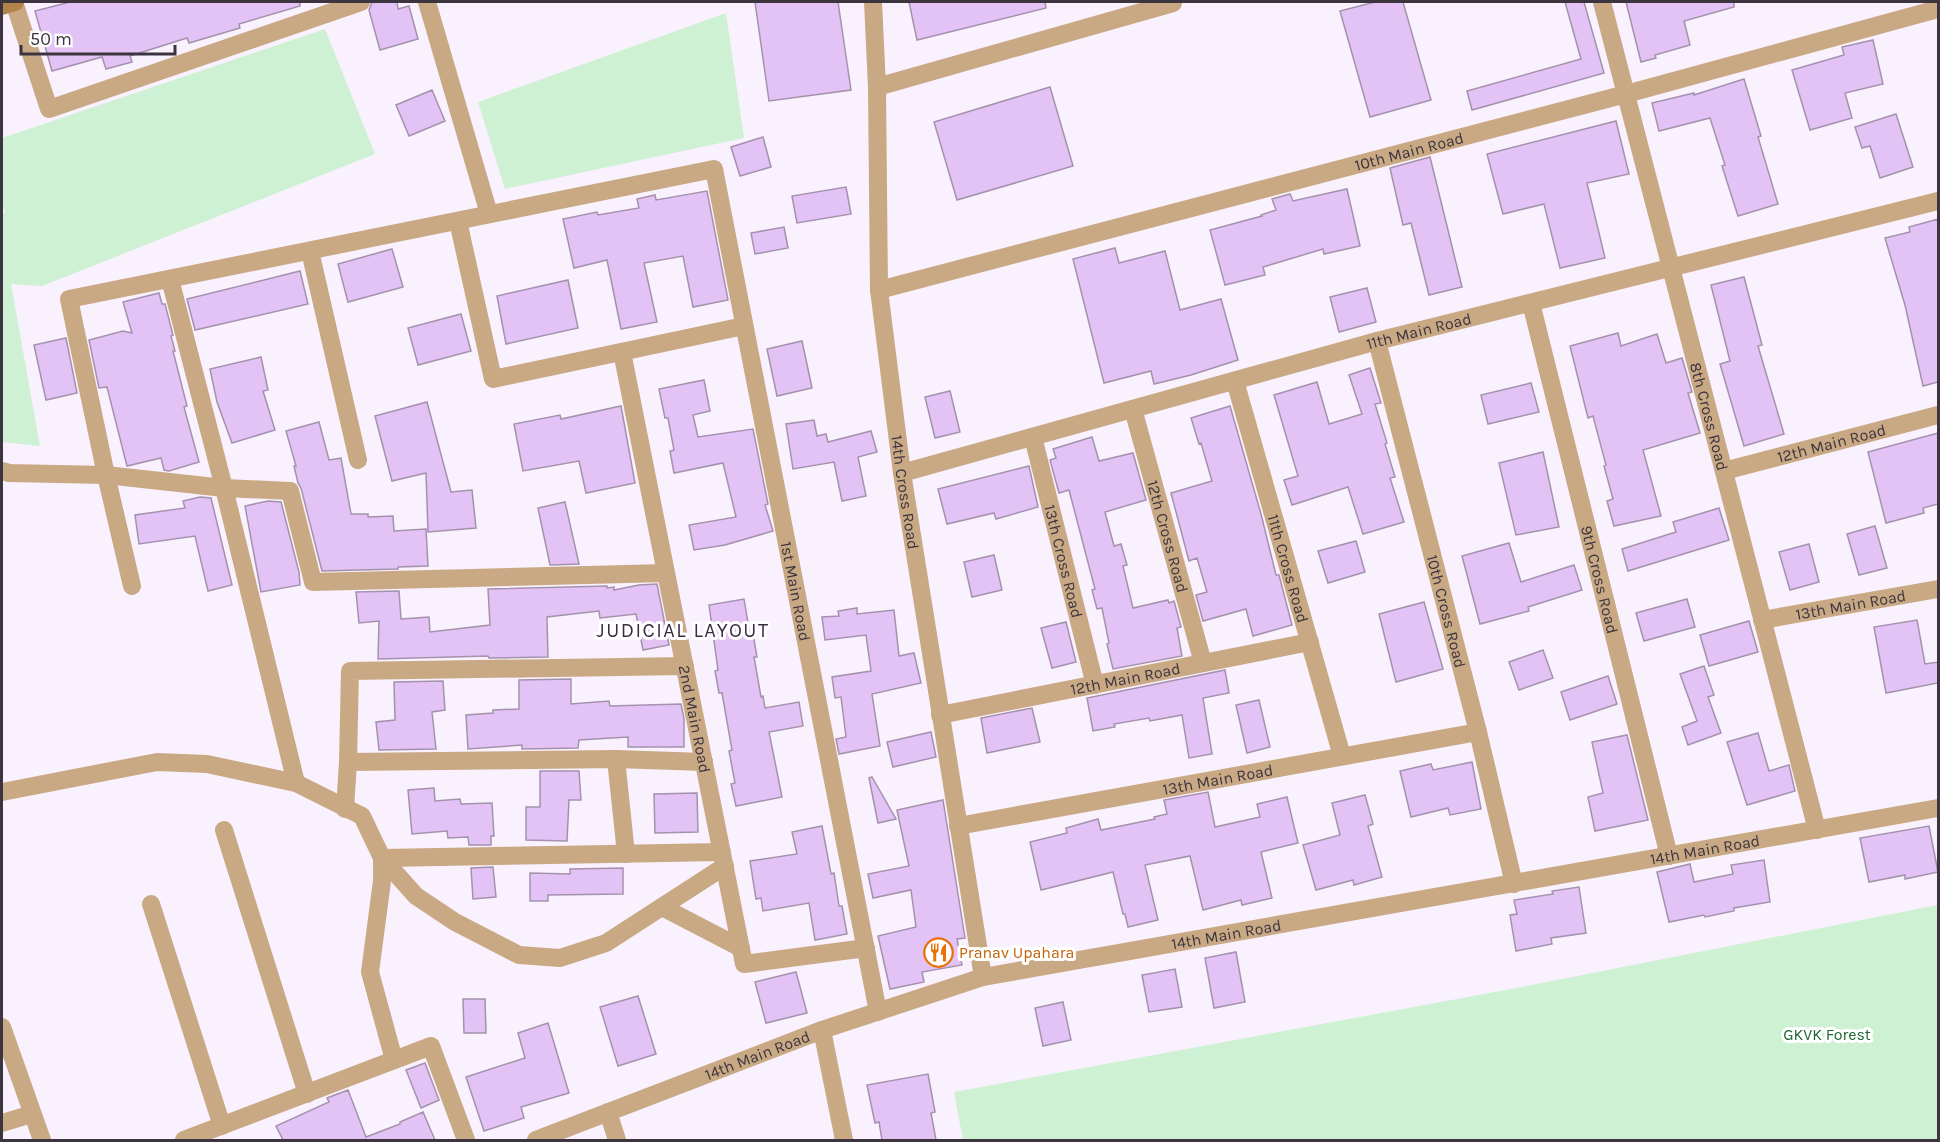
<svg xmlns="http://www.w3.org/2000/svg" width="1940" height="1142" font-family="Karla,sans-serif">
	<rect width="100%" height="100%" fill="#f9f1fd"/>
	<!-- green -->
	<path fill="#cdf1d2" d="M726,13L744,138L505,189L478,102Z
		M325,29L375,154L42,286L11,284L40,446L2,442V214L5,213L2,201V138Z
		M1938,905V1140H963L954,1092L1506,990Z"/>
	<!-- building -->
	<path fill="#e3c2f5" stroke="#a492ad" stroke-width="1.5" d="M70,2H300V6L239,24L240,28L189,43L187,38L130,56L132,62L106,69L102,57L52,71L35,11Z
		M372,2H397L398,9L409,6L418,39L380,50L369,10Z
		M755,2H838L851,90L769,101Z
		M909,2H1045L1046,8L917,40Z
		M1375,2H1403L1431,100L1370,117L1340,11Z
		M1565,2H1584L1604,73L1472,110L1467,91L1581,59Z
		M1626,2H1734V7L1684,21L1690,45L1655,55L1656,58L1641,62Z
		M1873,40L1883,84L1845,93L1852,118L1810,130L1792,70L1844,55L1842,47Z
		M1744,79L1761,136L1758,137L1778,204L1738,216L1722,166L1725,165L1710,118L1659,131L1652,103L1694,93V95Z
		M1050,87L1073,166L957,200L934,122Z
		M432,90L445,121L409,136L396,105Z
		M1896,114L1913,167L1880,178L1870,146L1862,148L1855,127Z
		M1616,121L1629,174L1587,183L1605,258L1560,268L1544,204L1503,214L1487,154Z
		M763,137L771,167L740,176L731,147Z
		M1430,157L1462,287L1429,295L1411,223L1403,225L1390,168Z
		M846,187L851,214L797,223L792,196Z
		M1347,189L1360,246L1324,254L1323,249L1263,267L1265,275L1225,285L1210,230L1262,216L1261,215L1276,210L1272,199L1290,194L1293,201Z
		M707,191L728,300L693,307L683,256L644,263L657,322L621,329L607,260L574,268L563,219L597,212L598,215L639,208L637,199L655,195L656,200Z
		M1938,219V382L1923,386L1905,305L1885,238L1910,232L1909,227Z
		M784,227L788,248L755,254L751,233Z
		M1115,248L1119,263L1165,251L1180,310L1221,299L1238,360L1191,375L1154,384L1151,371L1104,383L1073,259Z
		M392,249L403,287L348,302L338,264Z
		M300,271L308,304L195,330L187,299Z
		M1744,277L1762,345L1758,346L1784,434L1744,446L1720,364L1730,361L1711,285Z
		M568,280L578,328L506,344L497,296Z
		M1367,288L1376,322L1339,332L1330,297Z
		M159,293L162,304H165L173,335L171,336L175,351H173L187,406L184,407L199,462L169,471L164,470L161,458L127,466L107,387L99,388L89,340L123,331L132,333L123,302Z
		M461,314L471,351L418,365L408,328Z
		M1618,333L1621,346L1657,334L1666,363L1682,358L1692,392L1688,393L1700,433L1643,450L1661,516L1614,526L1607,501L1613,499L1604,466L1606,465L1593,416L1588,418L1570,346Z
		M66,338L77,393L46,400L34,345Z
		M802,341L812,388L777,396L767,349Z
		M261,357L268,390L263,391L275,430L232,443L217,402L210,369Z
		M1370,368L1381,403L1375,404L1387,443L1385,444L1395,477L1390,478L1404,522L1363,534L1348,487L1292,505L1284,480L1298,476L1274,395L1317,382L1329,424L1362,414L1349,375Z
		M704,380L710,411L693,415L698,437L753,429L768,504L765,505L773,531L725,545L694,550L689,525L736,517L723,463L674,473L670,451L674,450L668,418H665L659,389Z
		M1531,383L1539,412L1488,424L1481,395Z
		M950,391L960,432L935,438L925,397Z
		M427,402L451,492L472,490L476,528L428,532L426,473L392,481L375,416Z
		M621,406L635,483L586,493L579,461L523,471L514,424L560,415L561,419Z
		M1230,406L1261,514L1276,575H1279L1292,625L1253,636L1246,609L1203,621L1196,595L1207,592L1197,558L1189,561L1171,493L1212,481L1201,443L1199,444L1191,418Z
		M814,420L817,436L826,434L828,442L871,431L877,452L858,457L866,496L842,501L834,462L793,469L786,424Z
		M319,422L329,460L341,458L351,514H368V517L393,516L394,531L426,529L428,566L398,567V569L322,571L301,488L298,483L294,466H296L286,431Z
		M1938,433V504L1923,508L1924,513L1886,523L1868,452Z
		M1092,437L1099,461L1133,453L1146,500L1105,512L1114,546L1121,544L1127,565L1123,566L1133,608L1168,600L1169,603L1174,601L1181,627L1177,628L1182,656L1113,669L1107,644L1109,643L1102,608L1097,609L1092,590L1095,589L1069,490L1059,493L1050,460L1056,458L1053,449Z
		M1543,452L1559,527L1516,535L1499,463Z
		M1029,466L1038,507L996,519L994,513L947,524L938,489Z
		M200,497L211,498L232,585L208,591L195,536L139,544L135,515L185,508L183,501Z
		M268,501L281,502L299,572L300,585L261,592L245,506Z
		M565,502L579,564L550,565L538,508Z
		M1719,508L1729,540L1628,571L1622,549L1676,532L1673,522Z
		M1875,526L1887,568L1859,575L1847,534Z
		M1356,541L1365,572L1328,583L1318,551Z
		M1509,543L1521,582L1574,565L1582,590L1528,607L1529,611L1480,624L1462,556Z
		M1809,544L1819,582L1790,590L1779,552Z
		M994,555L1002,590L972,597L964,562Z
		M657,584L669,645L643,650L636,614L600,618L599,611L547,617L548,657L489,658L488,656L378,659L379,621L359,623L356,592L399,591L401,619L429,617L430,632L490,625L488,589L607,586V588L614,587V590L639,585Z
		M744,599L750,635L753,634L757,657H754L761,697L763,696L765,708L799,702L803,726L769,732L782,797L736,806L731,784L735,783L729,751L732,750L722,693H719L715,671L718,670L709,605Z
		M1687,599L1695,627L1644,641L1636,613Z
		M1424,602L1443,669L1396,682L1379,614Z
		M857,608V614L894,610L899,656L914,653L921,683L872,694L880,746L839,754L836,739L846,737L841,697L835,698L832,677L871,671L866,635L825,640L822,617L839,616L838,611Z
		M1917,620L1925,664L1938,662V683L1886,693L1874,627Z
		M1749,621L1758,652L1709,666L1700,635Z
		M1066,622L1076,662L1052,668L1041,628Z
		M1543,650L1553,678L1519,690L1509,662Z
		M1704,666L1714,695L1708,697L1721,733L1688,745L1682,727L1697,721L1680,674Z
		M1225,670L1229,693L1203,698L1212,754L1189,758L1182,715L1150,721L1149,718L1114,724L1115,727L1093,731L1087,698Z
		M1608,676L1617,704L1570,720L1561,692Z
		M571,679V704L609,701L610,706L681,704L684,718V747H628V737L579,740L578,748L522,749V745L468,749L466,715L493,713V710L519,709V680Z
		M443,681L445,710L432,712L436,749L379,750L376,722L395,720L394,682Z
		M1259,700L1270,747L1247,753L1236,705Z
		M1032,708L1040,742L987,753L981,718Z
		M931,732L936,757L893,767L887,742Z
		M1758,733L1769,771L1789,765L1795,791L1747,805L1727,742Z
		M1627,735L1648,820L1595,831L1588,797L1603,793L1592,742Z
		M1472,762L1481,809L1450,815L1448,808L1411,817L1400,771L1431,764L1433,770Z
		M540,771H579L581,800H569L567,841L526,840V807H540Z
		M872,777L896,819L878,823L869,778Z
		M434,788L435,801L460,799L461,804L492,803L494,836H491V845H469L468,837L448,838L447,831L412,834L408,790Z
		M1208,792L1215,827L1260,817L1257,804L1287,797L1298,843L1261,852L1272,898L1242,905L1241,900L1203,910L1190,856L1145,865L1158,920L1128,927L1125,914H1123L1113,872L1041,890L1030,842L1067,833L1066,828L1098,819L1101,830L1155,819L1154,817L1167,814L1164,800Z
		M697,793L698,832L655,833L654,794Z
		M1365,795L1373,824L1368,826L1382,877L1354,885L1353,880L1316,890L1303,845L1340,835L1332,803Z
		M943,800L965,938L957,939L962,965L922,972L924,982L890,989L878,936L916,927L911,890L873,898L868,874L909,866L897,810Z
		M822,826L831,874L834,873L839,906H842L847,934L815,940L809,903L763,911L761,898L756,899L750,861L797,854L792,832Z
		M1929,826L1938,872L1905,879V875L1869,882L1860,838Z
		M1764,860L1770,902L1734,908V911L1705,917L1704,915L1669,922L1657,872L1690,864L1694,882L1733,874L1731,865Z
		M493,867L496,897L473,899L471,868Z
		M623,868V894L548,895V901H530V873L570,874V869Z
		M1579,887L1586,933L1551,938L1552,944L1516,951L1510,915L1517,914L1514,900L1553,894L1552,891Z
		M1236,952L1245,1002L1214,1008L1205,958Z
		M1175,969L1182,1007L1149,1012L1142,975Z
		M796,972L807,1013L766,1023L755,982Z
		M638,996L656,1054L618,1066L600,1007Z
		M463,999H485L486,1033H464Z
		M1063,1002L1071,1040L1043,1046L1035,1008Z
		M548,1023L569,1093L521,1107L524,1118L484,1131L466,1077L525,1058L518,1033Z
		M425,1063L439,1100L421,1108L406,1070Z
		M928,1074L935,1112L931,1113L936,1140H882L879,1122L875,1123L867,1085Z
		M348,1090L366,1137L400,1124V1122L423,1112L435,1140H283L276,1126L329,1102L327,1098Z"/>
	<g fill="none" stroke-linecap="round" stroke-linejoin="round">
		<!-- street -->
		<g stroke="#c9a884" stroke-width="18">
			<path d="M14,2L49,109L361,2"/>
			<path d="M427,2L489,214"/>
			<path id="s1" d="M873,2L877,87L879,290L902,473L983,977"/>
			<path id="s2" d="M1602,2L1817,830"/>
			<path d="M877,87L1173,3"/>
			<path d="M458,221L493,379L744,326"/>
			<path d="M310,251L358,460"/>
			<path d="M170,279L224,488L296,783"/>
			<path id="s3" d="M879,290L1626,94L1938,9"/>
			<path id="s4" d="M1531,303L1669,856"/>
			<path id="s5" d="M1377,341L1478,732L1514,884"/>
			<path id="s6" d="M622,352L744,964L866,948"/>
			<path id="s7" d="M1235,381L1342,756"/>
			<path id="s8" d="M1133,409L1203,663"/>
			<path id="s9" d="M1033,437L1095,685"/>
			<path d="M2,471L9,473L106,475L224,488L290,491L313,582L666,573"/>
			<path id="s10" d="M1724,471L1938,415"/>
			<path id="s11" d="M902,473L1377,341L1938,201"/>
			<path id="s12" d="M132,586L106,475L69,299L714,169L878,1012"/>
			<path id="s13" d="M1762,620L1938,589"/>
			<path id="s14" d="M940,715L1310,642"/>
			<path d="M616,759L626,854"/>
			<path d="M348,762L350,671L685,666"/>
			<path d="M2,792L157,762L207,764L296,783L362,816L382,858L722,852"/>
			<path d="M345,809L348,762L616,759L704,762"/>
			<path id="s15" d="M958,826L1478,732"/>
			<path d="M224,830L307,1094"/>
			<path d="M382,858L416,896L455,922L519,955L560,958L606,943L725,866"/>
			<path d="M382,858V881L370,972L394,1060"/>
			<path d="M151,904L222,1126"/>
			<path d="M662,907L741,948"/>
			<path d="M2,1027L42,1140"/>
			<path d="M822,1030L844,1140"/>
			<path d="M608,1112L617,1140"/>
			<path d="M2,1123L32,1114"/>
			<path d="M184,1140L431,1046L466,1140"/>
			<path id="s16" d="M536,1140L822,1030L983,977L1938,808"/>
		</g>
		<!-- secondary -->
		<path stroke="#b2834a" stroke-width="18" d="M2,6L15,2"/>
	</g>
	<!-- icons -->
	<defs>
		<symbol id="restaurant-ring" viewBox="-11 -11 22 22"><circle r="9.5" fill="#fff" stroke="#e8710a" stroke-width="1.5"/><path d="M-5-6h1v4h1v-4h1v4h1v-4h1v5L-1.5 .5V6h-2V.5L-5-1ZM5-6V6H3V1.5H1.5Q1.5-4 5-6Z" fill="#e8710a"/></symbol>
	</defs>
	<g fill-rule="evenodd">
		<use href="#restaurant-ring" x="922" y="936" width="33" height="33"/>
	</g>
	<g text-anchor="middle" stroke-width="6" stroke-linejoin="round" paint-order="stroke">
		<!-- street labels -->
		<g font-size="16" fill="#3c3540" stroke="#fff">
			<text dy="6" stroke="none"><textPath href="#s3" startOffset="548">10th Main Road</textPath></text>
			<text dy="6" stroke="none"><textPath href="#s11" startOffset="536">11th Main Road</textPath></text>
			<text dy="6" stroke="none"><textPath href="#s2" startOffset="428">8th Cross Road</textPath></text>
			<text dy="6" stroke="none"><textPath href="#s10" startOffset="111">12th Main Road</textPath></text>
			<text dy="6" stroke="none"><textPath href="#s1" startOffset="492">14th Cross Road</textPath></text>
			<text dy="6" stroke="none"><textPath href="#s8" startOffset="132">12th Cross Road</textPath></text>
			<text dy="6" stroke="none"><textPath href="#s9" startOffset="128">13th Cross Road</textPath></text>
			<text dy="6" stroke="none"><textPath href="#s7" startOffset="195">11th Cross Road</textPath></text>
			<text dy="6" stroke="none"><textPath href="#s4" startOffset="285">9th Cross Road</textPath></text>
			<text dy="6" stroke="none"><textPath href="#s12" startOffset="1382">1st Main Road</textPath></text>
			<text dy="6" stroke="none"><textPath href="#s13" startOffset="90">13th Main Road</textPath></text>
			<text dy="6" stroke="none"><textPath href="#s5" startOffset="279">10th Cross Road</textPath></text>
			<text dy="6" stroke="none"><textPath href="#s14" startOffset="189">12th Main Road</textPath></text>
			<text dy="6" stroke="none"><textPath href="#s6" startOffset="374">2nd Main Road</textPath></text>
			<text dy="6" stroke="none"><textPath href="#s15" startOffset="264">13th Main Road</textPath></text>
			<text dy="6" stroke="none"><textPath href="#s16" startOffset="1209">14th Main Road</textPath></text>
			<text dy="6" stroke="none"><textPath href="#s16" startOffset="723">14th Main Road</textPath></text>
			<text dy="6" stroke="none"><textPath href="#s16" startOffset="237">14th Main Road</textPath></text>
		</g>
		<!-- food labels -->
		<g font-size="16" fill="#c56008" stroke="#fff" text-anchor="start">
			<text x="959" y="958">Pranav Upahara</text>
		</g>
		<!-- park labels -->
		<g font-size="16" fill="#1e6633" stroke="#fff">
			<text x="1827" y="1040">GKVK Forest</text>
		</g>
		<!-- quarter labels -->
		<g font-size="20" letter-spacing="1.5" fill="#3b2c43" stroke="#fff">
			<text x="683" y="637">JUDICIAL LAYOUT</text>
		</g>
	</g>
	<!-- border -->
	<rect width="1940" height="1142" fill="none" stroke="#3c3540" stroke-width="6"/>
	<!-- scale -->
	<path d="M21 45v9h154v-9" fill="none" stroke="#3c3540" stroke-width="3"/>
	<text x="30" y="45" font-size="18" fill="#3c3540" stroke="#ffffff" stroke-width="4.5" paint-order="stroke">50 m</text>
</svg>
